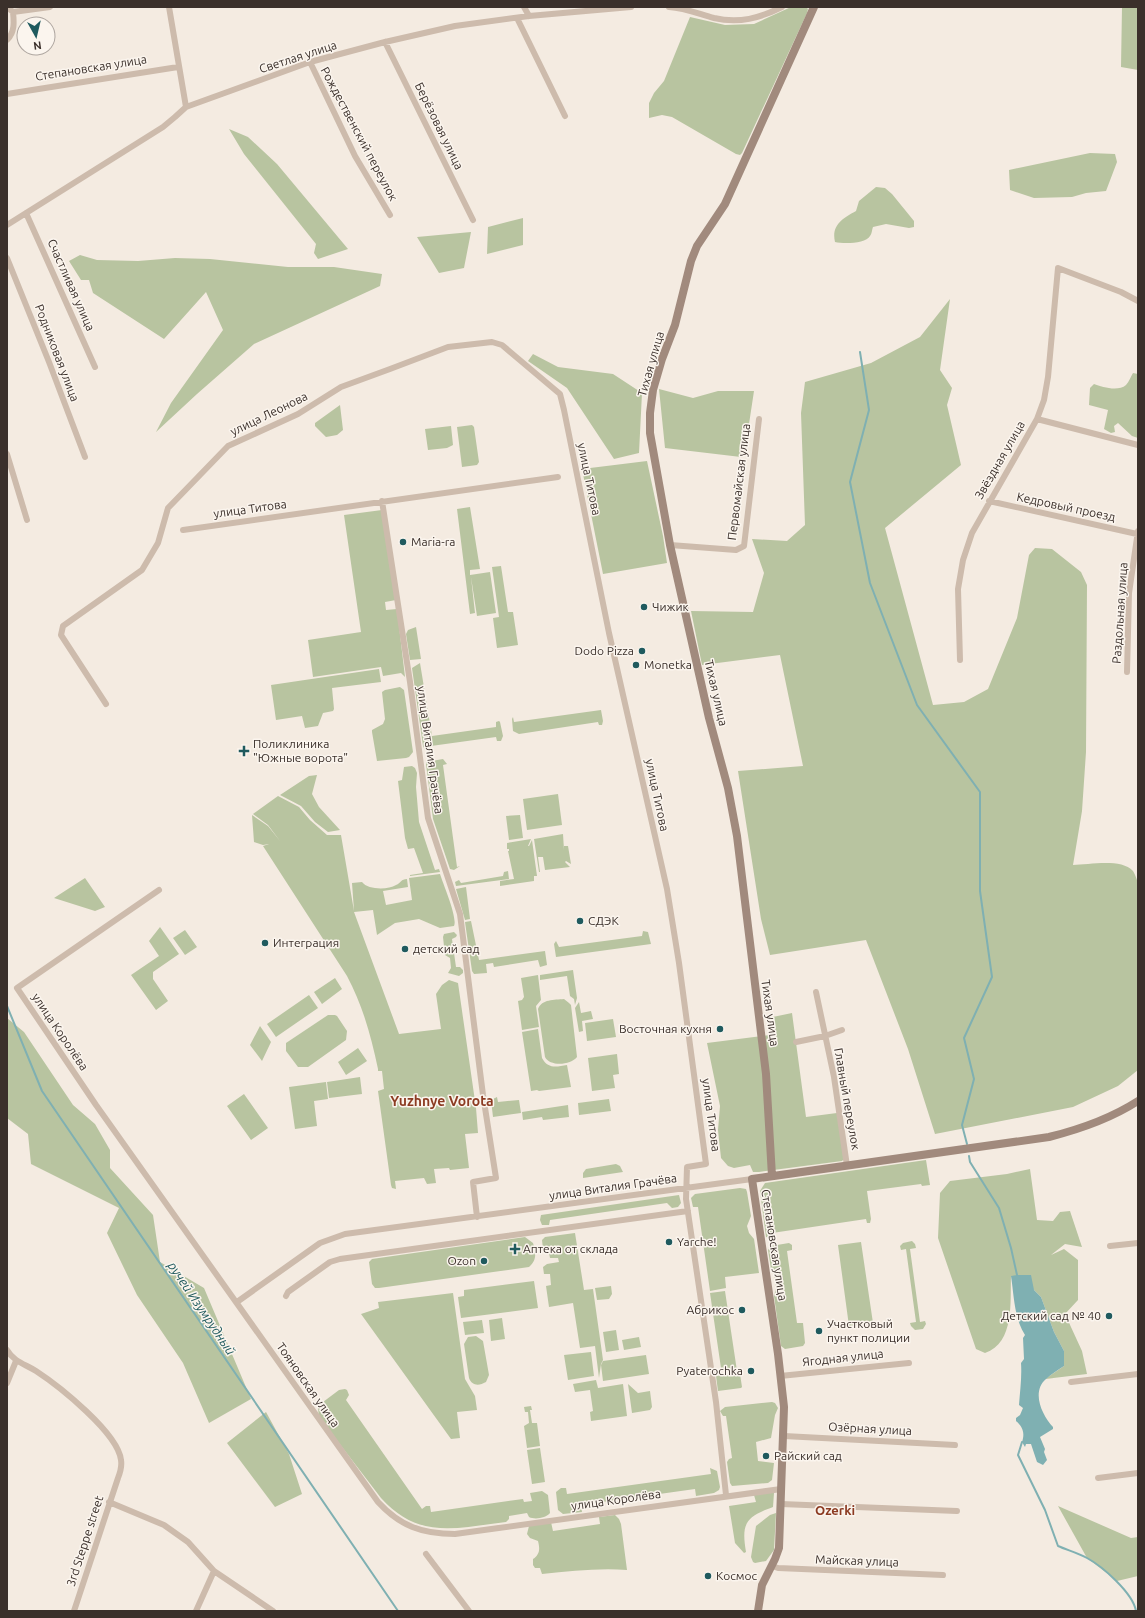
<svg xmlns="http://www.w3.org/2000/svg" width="1145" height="1618" font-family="Ubuntu,sans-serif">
	<rect width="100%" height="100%" fill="#f4ebe1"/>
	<!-- green -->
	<path fill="#b8c4a0" d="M791,7H806L808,9L807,13L742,153L740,155L736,154L672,117L662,115L649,118V103L654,93L664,81L690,17L725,25L754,24Z
		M1122,7H1138V70L1121,67Z
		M229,129L248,137L277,164L348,249L318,259L314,253L316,244L244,154Z
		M1090,153L1115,154L1117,162L1106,191L1086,193L1072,197L1034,198L1010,190L1009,170Z
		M876,187L885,188L892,194L914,221V227L909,228L886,224L873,227C872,229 872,234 870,236C866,244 843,244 835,242C831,225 843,218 856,211L859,201Z
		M523,218V245L487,254L488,227Z
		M471,232L464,268L439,273L417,237Z
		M80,255L97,260L138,261L175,258L210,259L288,267H334L382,274L380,286L254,344L197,394L156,432L171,403L223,330L206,292L164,339L93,293L89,280H81L69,261Z
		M950,299L940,370L952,388L947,405L961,465L885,528L933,705L964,702L988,689L1017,618L1029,555L1035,548L1052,549L1081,572L1087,585L1086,752L1082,811L1073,865C1089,865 1121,858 1133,871C1135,874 1137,880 1138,883V1070L1118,1086L1073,1107L935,1134L908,1049L866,940L770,955L761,919L738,771L803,766L780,655L702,665L691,611L753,612L764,573L752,539L787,541L805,525L801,413L805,382L871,363L920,337Z
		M533,354L558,367L613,374L642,393L639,453L614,459L567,388L528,361Z
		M1133,373L1138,374V438L1132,436L1118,423L1114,426L1115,432L1111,433L1104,429L1108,410L1089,405L1090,388L1094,384C1102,387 1118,392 1126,385C1129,382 1131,376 1133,373Z
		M659,389L693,398L718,391H754L749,424L741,457L665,448Z
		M340,405L343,430L337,435L326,437L315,426V423Z
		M472,425L474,427L479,462L477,465L462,467L457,427Z
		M451,426L453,445L447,448L428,450L425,429Z
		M647,461L663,536L667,563L603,574L582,469Z
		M470,507L480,569L470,570V575L490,572L496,613L477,616L471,577L475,613L470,614L457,509Z
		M382,510L396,600L385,602L386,610L397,609L405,677L401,673L383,676L381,667L313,677L308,640L361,632L344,515Z
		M501,566L508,612H513L518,645L497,648L493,618L499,617L492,567Z
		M416,627L421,659L410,660L406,634L408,630Z
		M420,663L432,736L496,727V722L499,721L500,722L503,736L501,741H497L496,737L431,746V750H425L423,746L412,668Z
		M379,669L381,682L332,688L334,709L333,711L323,713L318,726L305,728L302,716L276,720L271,685Z
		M400,687L404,690L413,752L409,757L406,758L377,761L372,732V730L383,724L385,719L382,692L385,690Z
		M601,710L603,721L602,725H599L598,722L519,734L513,731L512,719L513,717L514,722Z
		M443,759L447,764L443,765L457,867L460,866L454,870L450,869L433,819L426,764V762Z
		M412,766L415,768L417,773L416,787L419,822L435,870L439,869L440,872L410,876V875L423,873L414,848L408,849L405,838L398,781L402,780L404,767Z
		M317,775L312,794L319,807L340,830L328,832L315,822L301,806L280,795L309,776Z
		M558,794L562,825L527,830L523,799Z
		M278,796L299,807L310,820L327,835H341L354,911L352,883L362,882C368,890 388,890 396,885C401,883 401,879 407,879L408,887L383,891L386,905L412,900L409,878L440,874C443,884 458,918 454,926L440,928L419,919L395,923L377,935L373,910L354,912L399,1034L441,1029L436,994L442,985L449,980L458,983L476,1108L478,1133L465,1134L469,1168L450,1170L449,1168L434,1169L436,1183L427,1184L424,1178L395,1181L396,1189L392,1188L391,1185L378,1091L384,1089L382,1071H378V1069C371,1036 363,1006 347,976L263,846L269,844L263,845L254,842L252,815L268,826L280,841L268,825L253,814Z
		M520,815L523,838L509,840L506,816Z
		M563,834L564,850V846H568L571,864L566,861L565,862L570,867L545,870L543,857H538L540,872H539L534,839Z
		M531,839L528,846H529L532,840L537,876H534V881L500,886V881L514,879L508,851H509V849H507V843Z
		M508,871L509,879L456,886L455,882L459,880L461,883L503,876L504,872Z
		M85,878L105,907L95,911L54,898Z
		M466,887L470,919L465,920L456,889Z
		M471,921L479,960L545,951L547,965L540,967L538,960L494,967L493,963L486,964L487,973L474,974L472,971L465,922Z
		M160,927L179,954L153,972V979L168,1001L156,1010L131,975L159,956L149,941Z
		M185,930L197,947L185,955L173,938Z
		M643,931L648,932L651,944L556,957L554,944L556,941L559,947L642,936Z
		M454,932L457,935L456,937L452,939L456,967H460L463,970V973L459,976L448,973L451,968L450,958L445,955L443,937L444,934Z
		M573,970L577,998L575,1005L574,999L570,996L567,976L540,980V975Z
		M538,975L541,1000L536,1006L539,1027L522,1030L518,1001L522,1000L524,997L521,978Z
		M335,978L342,989L322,1004L314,992Z
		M309,995L318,1008L276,1037L267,1024Z
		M564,999L569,1003L571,1005L577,1057C571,1065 550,1067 545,1057L538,1009C542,999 554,1000 564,999Z
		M579,1002L581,1013L591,1011L593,1019L582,1021L583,1031L579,1032L575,1008Z
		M792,1013L806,1117L837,1113L845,1158L842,1161L759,1172H753L750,1165L734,1168L728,1166L721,1158L718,1130L720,1106L707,1043L770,1035L768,1018Z
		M328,1015H335L337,1016L347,1031L346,1040L308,1067H298L286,1051V1043Z
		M7,1018L24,1032L73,1105L95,1124L110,1150V1168L153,1215L160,1262L204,1288L251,1399L209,1423L183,1363L137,1295L107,1233L119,1208L31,1164L28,1134L7,1118Z
		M613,1019L616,1037L587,1041L585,1023Z
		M260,1026L271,1042L262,1061L250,1045Z
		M538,1029L542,1058C548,1069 556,1067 567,1065L571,1087L539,1091L537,1090L531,1091L522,1032Z
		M358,1048L367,1061L346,1075L338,1062Z
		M617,1054L619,1074L613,1075L615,1088L592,1091L588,1058Z
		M360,1077L362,1094L329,1098L327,1082Z
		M326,1082L328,1099L314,1101L317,1126L295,1129L289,1087Z
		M244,1094L268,1128L251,1140L227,1106Z
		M497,1097L498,1102L519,1100L521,1113L493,1117L491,1100Z
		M609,1099L611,1111L579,1115L578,1103Z
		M568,1105L569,1117L543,1120L542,1117L523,1120L522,1112Z
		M926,1160L930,1185L922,1186L921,1184L867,1191L871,1219L870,1223H867L866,1219L772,1233L771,1238L766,1237L760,1191L765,1183Z
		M616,1164L620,1166L623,1172L583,1178V1173L586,1169Z
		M1030,1169L1037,1220L1053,1221L1060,1212L1070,1211L1082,1247L1065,1244L1051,1255L1064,1249L1078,1260V1300L1065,1314L1082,1351L1087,1374L1045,1379L1064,1366V1351L1054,1332L1041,1297L1034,1290L1011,1276C1010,1301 1015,1343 985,1353L976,1349L938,1238L940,1193L950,1181L1007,1174Z
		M740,1188L746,1189L747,1192L751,1216L747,1226L749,1233L754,1239L759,1273L725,1277L726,1288L710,1291L698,1207H693L691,1198L695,1194Z
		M679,1195L681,1203L678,1207L672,1208L667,1203L550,1220L549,1225H542L540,1220L541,1215Z
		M575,1233L584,1290L593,1289L603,1360L601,1364L599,1378L595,1346L580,1348L573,1303L549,1307L546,1286L551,1285L550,1274H544L543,1267L547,1264L559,1262L558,1258H550L548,1248L543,1249L542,1240L545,1237Z
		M525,1237L533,1243C536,1253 537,1260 529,1267L379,1288H375L372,1284L369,1262L372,1259Z
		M912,1241L915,1244L916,1248L910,1249L920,1322L925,1321L926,1324L923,1329L915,1330L911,1326L910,1323L916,1322L906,1249L901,1250L900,1246L903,1243Z
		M861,1242L873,1323L849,1326L838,1245Z
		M789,1243L792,1245V1250L787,1251L797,1323H803L805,1343L803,1346L785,1349L781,1346L774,1296L776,1288L774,1274L771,1269L768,1250L771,1246Z
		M534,1281L538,1308L461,1318L458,1297L464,1296V1290Z
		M611,1286L612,1294L609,1299L597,1300L595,1288Z
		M725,1291L737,1371L725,1372L721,1368L710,1293Z
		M453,1293L465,1379L475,1396L477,1410L457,1412L460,1438L451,1439L361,1314L379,1308L378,1302Z
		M502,1318L505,1339L491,1341L489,1320Z
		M482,1320L484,1333L465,1335L463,1322Z
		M616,1330L619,1350L606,1352L603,1332Z
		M476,1336L483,1341L489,1375L486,1382C479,1386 472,1386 469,1378L464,1344L468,1337Z
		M639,1337L641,1347L624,1350L622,1340Z
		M591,1352L594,1376L568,1380L564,1355Z
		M646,1355L649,1374L603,1381L601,1365L603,1361Z
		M738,1373L740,1374L742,1387L741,1388L718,1391L716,1376Z
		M596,1380L598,1388L623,1384L627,1416L591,1421L590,1412L593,1411L590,1390L575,1392L573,1384Z
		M628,1384L638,1393L650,1391L652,1407L650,1410L632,1413Z
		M345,1389L347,1390L349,1395L346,1400L422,1509L426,1506H430L431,1512L523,1499L524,1502L532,1501L530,1493L542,1491L548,1495L550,1513C546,1518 535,1520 529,1517L527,1513L509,1516V1519L506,1522C456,1528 419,1540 381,1498L319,1417L318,1408L319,1405L339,1390Z
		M772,1402L775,1403L778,1408L775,1415L771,1438L756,1442L758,1461L774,1463L772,1480L768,1483L732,1486L730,1483L727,1462L729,1459L732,1458L726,1416H723L720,1411L725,1407Z
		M531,1406L532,1410H530L532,1423H537L540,1446L527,1448L524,1426L529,1423L528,1412H525L524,1407Z
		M266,1412L289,1454L302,1494L275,1507L227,1443Z
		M540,1448L545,1482L532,1484L527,1450Z
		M710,1468L717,1471L720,1487L719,1490L714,1493L696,1496L695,1489L581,1505L582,1512L563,1514L558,1510L556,1492L561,1488H566L567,1494L711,1474Z
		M772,1492L774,1493L773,1507C746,1517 741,1523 746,1552L744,1553L735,1543L729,1506L756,1502L754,1495Z
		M1058,1506L1131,1538L1138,1537V1576L1117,1581L1087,1558Z
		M776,1513L774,1550L766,1561L755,1563L753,1562L751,1557L756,1526L770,1515Z
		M615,1515L619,1519L621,1524L627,1570C599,1568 571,1571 542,1574L540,1568H535L533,1565V1559C540,1554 540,1549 538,1541L530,1538L527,1534L529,1526L551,1522L553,1531L600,1524L599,1517Z"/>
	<!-- water -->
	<path fill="#7fb0b2" d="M1017,1275H1031L1034,1290L1041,1297L1054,1332L1064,1351V1366C1058,1370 1051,1374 1046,1379C1031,1392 1042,1415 1053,1427V1429L1040,1437L1045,1449L1044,1452L1047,1460L1043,1465L1037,1462L1031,1444H1026L1025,1447L1022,1442C1025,1433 1023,1427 1016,1421V1418L1020,1415L1023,1408L1019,1405C1020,1391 1022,1377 1021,1363L1024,1359L1023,1338L1025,1335C1014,1318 1014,1295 1011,1276Z"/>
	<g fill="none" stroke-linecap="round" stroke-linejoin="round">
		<!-- stream -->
		<path stroke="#7fb0b2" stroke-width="2" d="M860,352L869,410L850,482L870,583L917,705L980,792V891L992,977L964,1038L974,1079L962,1125L967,1144
			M7,1006L42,1091L398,1611
			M969,1156L970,1162L999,1208L1011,1248L1017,1275
			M1022,1442L1018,1455L1045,1510L1058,1546C1067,1550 1078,1553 1087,1558C1102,1566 1133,1593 1136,1611"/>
		<!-- street -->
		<path stroke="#cdbbac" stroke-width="6" d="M7,7L13,12L50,7
			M169,7L186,107
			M524,7L529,16
			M669,7C685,8 699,14 714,18C739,24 760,18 782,7
			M517,18L565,116
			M7,40C15,32 14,22 13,12
			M385,42L473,220
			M310,62L355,156L390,215
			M7,94L178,67
			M26,213L95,367
			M7,225L163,127L175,117L186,107L310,62L385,42L455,26L529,16L631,7
			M7,258L49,362L85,457
			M1037,419L1138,445
			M7,454L27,520
			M382,501L410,682L428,818L460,914L483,1095L496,1178L473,1182L477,1217
			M989,501L1137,534
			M183,530L558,477
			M670,545L736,550L744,546L759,419
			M960,660L958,589L963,560L972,533L1037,419L1044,400L1048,377L1058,268L1121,292L1138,301
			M1127,672L1129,593L1138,531
			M106,704L61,635L63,626L142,570L158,543L168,508L228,446L298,414L341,387L390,369L448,347L492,342L502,345L560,394L564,410L609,633L667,889L679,963L706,1164L687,1167L686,1199L716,1402L726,1495
			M159,890L17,988L96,1105L378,1502C400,1526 422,1534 455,1534L781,1489
			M816,992L834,1077L847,1166
			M796,1042L825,1036L842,1030
			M1110,1246L1138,1243
			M286,1296L288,1292L330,1262L340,1259L688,1211
			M237,1302L320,1243L345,1234L752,1179
			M7,1350C14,1362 25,1364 36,1371C59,1386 118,1433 121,1460C122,1466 120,1473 118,1478L74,1611
			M780,1376L909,1363
			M1071,1382L1138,1374
			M7,1383L16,1361
			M784,1436L955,1445
			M1098,1478L1138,1473
			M109,1502L164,1525L188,1542L214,1571L273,1611
			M781,1504L957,1511
			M426,1554L469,1611
			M772,1566L778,1568L943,1575
			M196,1611L214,1571"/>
		<!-- secondary -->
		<path stroke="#a18a7d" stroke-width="8" d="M772,1176L766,1074L737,836L728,788L709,718L670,545L650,433V413L653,390L662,359L675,325L691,261L697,246L725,204L814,7
			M758,1611L762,1585L775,1559L779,1548L784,1407L778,1354L752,1179L1049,1137C1081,1129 1110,1119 1138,1101"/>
	</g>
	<!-- markers -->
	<g fill="#1f5a5e" stroke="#fbf5ee" stroke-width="1.5">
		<circle cx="403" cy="542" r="4"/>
		<circle cx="644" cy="607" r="4"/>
		<circle cx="642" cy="651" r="4"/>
		<circle cx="636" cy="665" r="4"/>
		<path d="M242 745h4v4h4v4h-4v4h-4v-4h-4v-4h4z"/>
		<circle cx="580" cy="921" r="4"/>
		<circle cx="265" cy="943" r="4"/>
		<circle cx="405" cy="949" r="4"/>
		<circle cx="720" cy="1029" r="4"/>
		<circle cx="669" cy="1242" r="4"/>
		<path d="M513 1243h4v4h4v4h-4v4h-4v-4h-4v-4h4z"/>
		<circle cx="484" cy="1261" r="4"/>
		<circle cx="742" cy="1310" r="4"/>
		<circle cx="1109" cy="1316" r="4"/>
		<circle cx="819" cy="1331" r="4"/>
		<circle cx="751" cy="1371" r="4"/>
		<circle cx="766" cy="1456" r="4"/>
		<circle cx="708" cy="1576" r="4"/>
	</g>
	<g text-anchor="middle" stroke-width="3" stroke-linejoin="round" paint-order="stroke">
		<!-- street labels -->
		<g font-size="12" fill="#3b302b" stroke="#fbf5ee">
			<text transform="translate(298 57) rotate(-18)" y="4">Светлая улица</text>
			<text transform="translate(91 68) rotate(-9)" y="4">Степановская улица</text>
			<text transform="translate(439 126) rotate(64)" y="4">Берёзовая улица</text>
			<text transform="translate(359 134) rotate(62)" y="4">Рождественский переулок</text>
			<text transform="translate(71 285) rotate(66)" y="4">Счастливая улица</text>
			<text transform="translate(57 353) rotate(69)" y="4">Родниковая улица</text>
			<text transform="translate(651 364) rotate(-74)" y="4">Тихая улица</text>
			<text transform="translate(269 414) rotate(-26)" y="4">улица Леонова</text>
			<text transform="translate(1000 460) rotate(-60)" y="4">Звёздная улица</text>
			<text transform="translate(589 479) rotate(78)" y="4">улица Титова</text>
			<text transform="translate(739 482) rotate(-83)" y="4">Первомайская улица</text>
			<text transform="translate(1066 507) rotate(12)" y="4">Кедровый проезд</text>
			<text transform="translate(250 509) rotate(-8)" y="4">улица Титова</text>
			<text transform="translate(1120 613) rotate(-86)" y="4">Раздольная улица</text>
			<text transform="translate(716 693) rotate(77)" y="4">Тихая улица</text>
			<text transform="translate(430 750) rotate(82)" y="4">улица Виталия Грачёва</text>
			<text transform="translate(657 795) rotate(78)" y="4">улица Титова</text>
			<text transform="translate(770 1013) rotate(82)" y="4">Тихая улица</text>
			<text transform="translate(60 1032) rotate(56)" y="4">улица Королёва</text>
			<text transform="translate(847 1099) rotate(80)" y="4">Главный переулок</text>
			<text transform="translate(711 1115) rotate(82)" y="4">улица Титова</text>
			<text transform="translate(613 1187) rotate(-8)" y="4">улица Виталия Грачёва</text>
			<text transform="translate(774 1245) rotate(81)" y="4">Степановская улица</text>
			<text transform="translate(843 1358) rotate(-6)" y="4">Ягодная улица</text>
			<text transform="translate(308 1385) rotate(55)" y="4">Тояновская улица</text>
			<text transform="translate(870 1429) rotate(3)" y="4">Озёрная улица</text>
			<text transform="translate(616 1500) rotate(-8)" y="4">улица Королёва</text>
			<text transform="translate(85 1541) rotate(-72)" y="4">3rd Steppe street</text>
			<text transform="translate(857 1561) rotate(2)" y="4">Майская улица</text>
		</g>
		<!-- poi labels -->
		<g font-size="12" fill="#3b302b" stroke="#fbf5ee" text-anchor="start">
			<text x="411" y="546">Maria-ra</text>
			<text x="652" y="611">Чижик</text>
			<text x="634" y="655" text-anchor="end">Dodo Pizza</text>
			<text x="644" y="669">Monetka</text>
			<text x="253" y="748">Поликлиника<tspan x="253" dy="14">"Южные ворота"</tspan></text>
			<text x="588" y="925">СДЭК</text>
			<text x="273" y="947">Интеграция</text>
			<text x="413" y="953">детский сад</text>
			<text x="712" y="1033" text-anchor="end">Восточная кухня</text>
			<text x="677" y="1246">Yarche!</text>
			<text x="523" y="1253">Аптека от склада</text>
			<text x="476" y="1265" text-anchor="end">Ozon</text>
			<text x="734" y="1314" text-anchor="end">Абрикос</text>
			<text x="1101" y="1320" text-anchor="end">Детский сад № 40</text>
			<text x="827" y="1328">Участковый<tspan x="827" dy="14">пункт полиции</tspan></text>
			<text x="743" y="1375" text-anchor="end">Pyaterochka</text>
			<text x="774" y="1460">Райский сад</text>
			<text x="716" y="1580">Космос</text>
		</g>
		<!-- water labels -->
		<g font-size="13" font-style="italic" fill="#1f5a5e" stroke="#fbf5ee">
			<text transform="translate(202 1308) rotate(56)" y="5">ручей Изумрудный</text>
		</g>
		<!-- neighbourhood labels -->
		<g font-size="13" font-weight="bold" fill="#8c3b22" stroke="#fbf5ee">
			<text x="835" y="1515">Ozerki</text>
		</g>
		<!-- quarter labels -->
		<g font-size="14" font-weight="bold" fill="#8c3b22" stroke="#fbf5ee">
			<text x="442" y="1106">Yuzhnye Vorota</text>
		</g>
	</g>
	<!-- border -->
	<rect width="1145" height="1618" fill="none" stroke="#3b302b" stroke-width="16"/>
	<!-- north arrow -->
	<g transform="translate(36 36) rotate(172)"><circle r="19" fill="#fbf5ee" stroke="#aea6a0"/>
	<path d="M0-3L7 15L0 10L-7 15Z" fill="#1f5a5e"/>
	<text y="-6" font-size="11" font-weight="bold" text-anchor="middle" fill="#3b302b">N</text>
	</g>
</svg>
